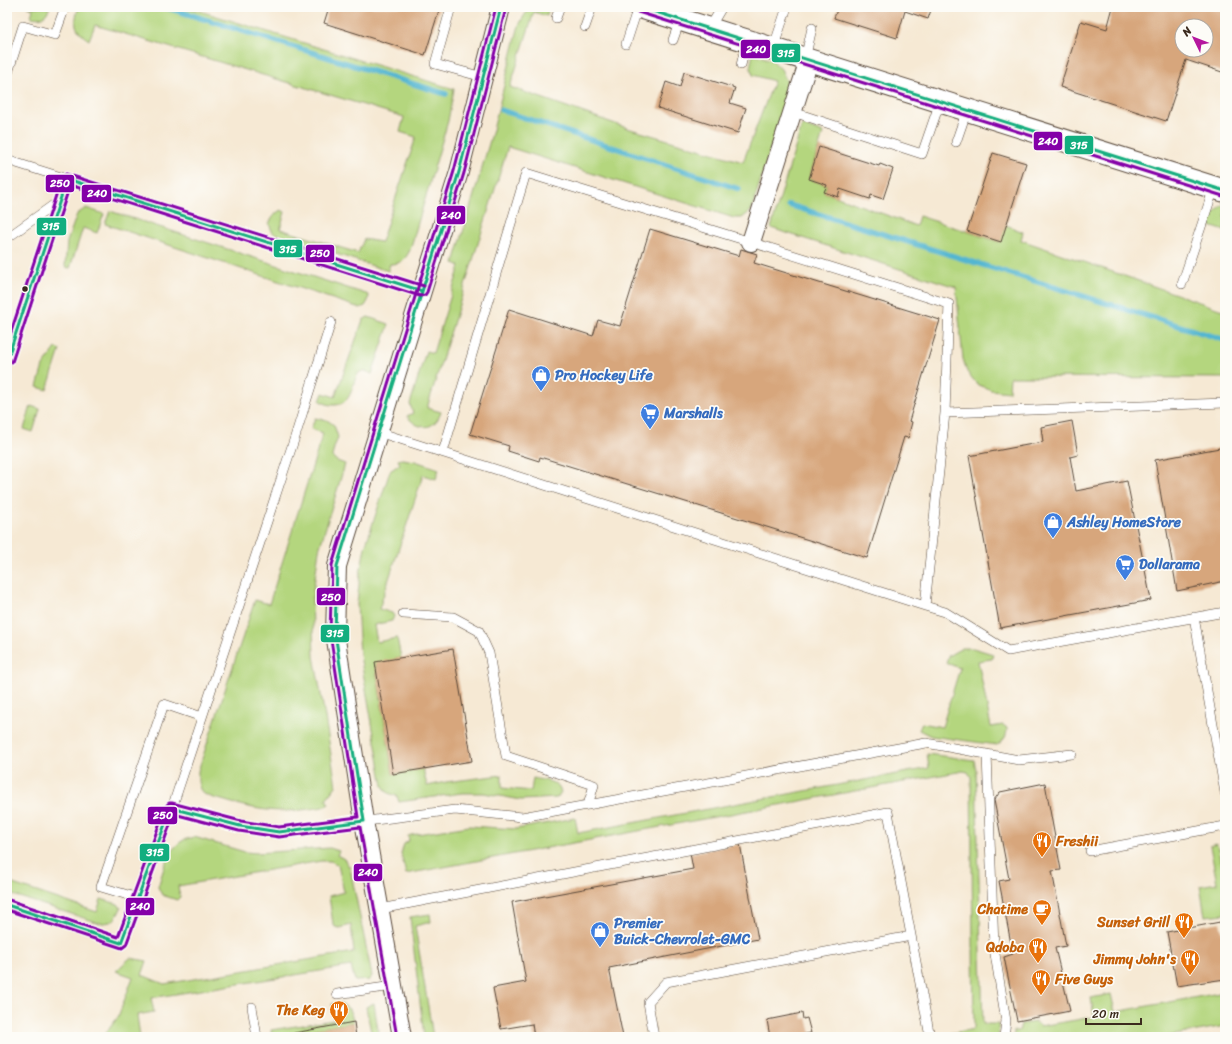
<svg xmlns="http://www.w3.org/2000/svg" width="1232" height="1044" font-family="Sriracha,sans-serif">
	<rect width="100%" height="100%" fill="#fdfcf7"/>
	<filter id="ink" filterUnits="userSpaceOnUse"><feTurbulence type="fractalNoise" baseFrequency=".025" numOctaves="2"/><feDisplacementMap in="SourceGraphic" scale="8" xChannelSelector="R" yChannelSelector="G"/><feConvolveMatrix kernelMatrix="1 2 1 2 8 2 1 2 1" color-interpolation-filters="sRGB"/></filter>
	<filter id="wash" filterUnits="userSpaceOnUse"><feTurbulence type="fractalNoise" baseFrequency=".012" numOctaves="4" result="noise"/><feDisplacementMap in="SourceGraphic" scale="16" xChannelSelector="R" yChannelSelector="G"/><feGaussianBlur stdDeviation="0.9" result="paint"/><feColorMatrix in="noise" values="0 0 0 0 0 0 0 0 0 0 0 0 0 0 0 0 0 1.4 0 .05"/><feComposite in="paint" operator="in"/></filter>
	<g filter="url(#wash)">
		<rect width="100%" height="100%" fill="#f6e9d4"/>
		<!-- green -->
		<path fill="#b4d67e" stroke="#78804e" d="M28,7H50C45,17 43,19 31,17L33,9Z
			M79,7H187L454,89L448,121L410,250C405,260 401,264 390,264L388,271L273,233L269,224C272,218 275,213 281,210L285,212L280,229L358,253L364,239L381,242L416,137L400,132L404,117L95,25L89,40C74,30 73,23 79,7Z
			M532,7H549L547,16L534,12L510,87L627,128L743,162L774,81L753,75L750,67L753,54L772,60L781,69L787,82V95L751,211L742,218H734L508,147L427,408L441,412C435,431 418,431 407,416L413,413L410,404L426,351L433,353L460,266L454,263L493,130L518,29C521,20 525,13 532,7Z
			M802,125L823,133L809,179L827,185L824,192L916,226L919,216L1000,242L1006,225L1023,232L1021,240L1225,311V378L1010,377L1009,392L991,390L977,384L967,372L963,359L956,287L771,228Z
			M1225,203V231L1210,226L1213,214Z
			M86,208L104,214L97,233L83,228L70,268L65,267L67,242L77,214Z
			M110,211L369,295L368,301L365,306L360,308L105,224Z
			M368,317L389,324L372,374C346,359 362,407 332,405C328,405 324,403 320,401L323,393L335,397L363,320Z
			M56,348L60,350L47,390L37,387L43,366Z
			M31,406L40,409L33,432L24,429Z
			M315,418L327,420L334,425L338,437L334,448L332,457L337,461L345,464L319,550L312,599L314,656L325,717L336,786L326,799L329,804C323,808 316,808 309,809C278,814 251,809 222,800C215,798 207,797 202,792C197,786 198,778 198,771L255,600L269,604L323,433L311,429Z
			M402,459L415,461L439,469L436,479L423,475L379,609L392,613L394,616L392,621L374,625L377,642L397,638L401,658L375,663L393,774L423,769L427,786L446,782L502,775V788L531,791L533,778C545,781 557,780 561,792L557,798L521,800L484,793H462L399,802L397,796L388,793L383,786L360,655L357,604L360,574L365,547L390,471L400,464L398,460Z
			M962,648H973L993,654L992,659L978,661L991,727L1003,725L1007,728C1007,737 1004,740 997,745L931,736L919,730L922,723L942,727L960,668L946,663L948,656Z
			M927,754L974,760L976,770L983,1024H998L999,1037H945L947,1034L974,1029L971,777L968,772L963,771L406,874L401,854L404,844L409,841L408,836L411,835L469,826L516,829L575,818L578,833L929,768Z
			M194,837L245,852L257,853L330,848L339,851L337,855L344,859L350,868L372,976L369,980L355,981L351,966L151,998L154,1012L137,1015L140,1037H103L118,1017L133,977L116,971L130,958L147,961L142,975L164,984L354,952L351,925L340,928L335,927L333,924L329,896L344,892L338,865L331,861H321L178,886L180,897L177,900L162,895L158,887C163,872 167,850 182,841C185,839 190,838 194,837Z
			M1216,844L1219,848L1225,881V914L1205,916L1200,886L1217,883L1210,846Z
			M7,882L97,912L101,899L118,904L121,908C115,921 113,923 99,923L7,893Z
			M430,914L431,922L415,926L433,1037H424L410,917Z
			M1225,992V1026L1164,1037H1014V1031H1019L1021,1024L1035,1022L1040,1026L1094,1017L1091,998L1111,994L1115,1012Z
			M341,1003L349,1009L354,1022L294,1033L295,1037H272L271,1030L334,1020L332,1004Z
			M374,1003L379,1037H372L366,1007Z"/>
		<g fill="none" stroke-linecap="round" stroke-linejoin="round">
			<!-- stream -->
			<path stroke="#52b6d1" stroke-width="5.5" d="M165,7L446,94
				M501,110L739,189
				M789,205L1225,340"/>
		</g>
		<g id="blocks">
			<!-- building -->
			<path fill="#d7a67b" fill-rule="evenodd" d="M329,7H440L425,55L324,23Z
				M838,7H932L928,19L905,11L897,38L834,18Z
				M1113,7H1225V73L1186,60L1166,121L1060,87L1081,21L1107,29ZM1182,26H1206V50H1182Z
				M684,72L735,88L730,103L746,108L738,133L658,108L666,82L680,87Z
				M819,147L879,166L880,164L893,169L883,199L871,195L870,199L840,189L838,197L824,192L827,185L809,179Z
				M993,153L1026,163L1001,242L967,231Z
				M650,229L739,256L741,249L757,254L754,263L940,320L909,421L912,422L908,438L904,437L867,558L540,457L539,461L508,451L509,446L470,434L509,309L593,336L598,320L620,326Z
				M1072,421L1078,455L1070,457L1076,491L1127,481L1151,600L1000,628L969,456L1043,442L1041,427Z
				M1225,447V581L1177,591L1155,460Z
				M453,649L472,761L393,774L375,662Z
				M1045,783L1061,870L1052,871L1066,946L1055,948L1070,1011L1017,1021L1004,957L1013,954L999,881L1009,879L994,800L1000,792Z
				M740,844L758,939L609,968L623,1037H534L532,1024L501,1029L493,988L526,982L512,902L693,869L690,853Z
				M1220,922L1225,946V979L1177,986L1167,932Z
				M802,1013L803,1019L807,1018L811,1033L789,1037H770L767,1020Z
				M354,1022L356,1037H295L294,1033Z"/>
		</g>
	</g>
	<g filter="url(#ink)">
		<use href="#blocks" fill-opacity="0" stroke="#574739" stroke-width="1"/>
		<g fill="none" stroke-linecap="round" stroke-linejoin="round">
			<defs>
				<path id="service" d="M451,7L435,64L483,77
					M556,18L560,7
					M585,27L592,7
					M709,29L722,7
					M673,40L680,20
					M626,44L638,7
					M773,49L787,7
					M805,59L812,28
					M741,65L747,41
					M7,76L23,26L55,35L65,7
					M793,112L922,154L940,102
					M956,142L967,110
					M7,160L422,291
					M7,238L59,201
					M1182,284L1214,188
					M7,360L67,179
					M378,432L925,606L945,612L1008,651L1225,612
					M443,452L526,173L751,242L949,304L945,413L1225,403
					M925,606L945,413
					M403,614L453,617L479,631L489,653L506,756L594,785L588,805
					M1194,617L1225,793
					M987,754L994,948L1006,1021L1004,1037
					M172,808L295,437L331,322
					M1090,851L1225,826
					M138,898L101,887L164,704L202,717
					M7,905L121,943L171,808L240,826L279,832L455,810L522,817L926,743L1019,760L1072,754
					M380,909L888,812L930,1037
					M337,994L393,986
					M252,1007L257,1037
					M654,1037L648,1002L666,982L911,936"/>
				<path id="minor" d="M751,242L809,60
					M402,1037L364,821L335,633L337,566L422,291L459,172L501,7"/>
				<path id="tertiary" d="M640,7L1225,191"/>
			</defs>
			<!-- service casing -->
			<use href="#service" stroke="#574739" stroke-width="10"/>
			<!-- minor casing -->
			<use href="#minor" stroke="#574739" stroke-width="20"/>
			<!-- tertiary casing -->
			<use href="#tertiary" stroke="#574739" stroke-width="24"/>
			<!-- service -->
			<use href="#service" stroke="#fff" stroke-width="9"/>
			<!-- minor -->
			<use href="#minor" stroke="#fff" stroke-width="18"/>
			<!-- tertiary -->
			<use href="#tertiary" stroke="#fff" stroke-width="22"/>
			<defs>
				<path id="bus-1" d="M640,7L1225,191
					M7,360L67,179L422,291
					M7,905L121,943L171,808L240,826L279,832L364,821L335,633L337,566L459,172L501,7"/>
				<path id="bus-2" d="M638,12L1223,196
					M12,362L70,185L420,296L425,295L427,292L464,173L506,8
					M7,910L122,948L126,945L174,814L239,831L279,837L360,827L397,1037"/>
				<path id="bus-3" d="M7,344L62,177L66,174L424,286
					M9,900L118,937L166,806L169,803H172L241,821L279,827L358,817L330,633L332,565L454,171L496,7"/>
			</defs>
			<!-- bus-1 casing -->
			<use href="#bus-1" stroke="#fdfcf7" stroke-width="6"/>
			<!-- bus-2 casing -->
			<use href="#bus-2" stroke="#fdfcf7" stroke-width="6"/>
			<!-- bus-3 casing -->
			<use href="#bus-3" stroke="#fdfcf7" stroke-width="6"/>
			<!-- bus-1 -->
			<use href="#bus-1" stroke="#12ae7f" stroke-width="3"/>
			<!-- bus-2 -->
			<use href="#bus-2" stroke="#8400a8" stroke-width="3"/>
			<!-- bus-3 -->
			<use href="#bus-3" stroke="#8400a8" stroke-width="3"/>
		</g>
	</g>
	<!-- icons -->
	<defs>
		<symbol id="shop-pin" viewBox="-11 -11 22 30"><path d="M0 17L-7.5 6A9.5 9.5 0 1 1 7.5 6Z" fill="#3f7fe0" stroke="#fdfcf7"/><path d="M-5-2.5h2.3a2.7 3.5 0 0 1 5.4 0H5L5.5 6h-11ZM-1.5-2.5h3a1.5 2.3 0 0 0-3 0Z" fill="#fff"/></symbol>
		<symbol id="supermarket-pin" viewBox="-11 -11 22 30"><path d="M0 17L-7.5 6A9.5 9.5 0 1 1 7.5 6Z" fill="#3f7fe0" stroke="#fdfcf7"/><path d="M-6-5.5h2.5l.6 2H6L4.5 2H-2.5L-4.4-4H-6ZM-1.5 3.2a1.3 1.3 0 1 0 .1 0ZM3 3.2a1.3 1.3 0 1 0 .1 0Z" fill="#fff"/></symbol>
		<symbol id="restaurant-pin" viewBox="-11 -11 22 30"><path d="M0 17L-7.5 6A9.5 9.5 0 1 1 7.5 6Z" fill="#e8710a" stroke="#fdfcf7"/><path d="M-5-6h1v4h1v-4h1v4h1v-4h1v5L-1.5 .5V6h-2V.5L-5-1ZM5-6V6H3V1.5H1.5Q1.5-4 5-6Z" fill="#fff"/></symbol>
		<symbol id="cafe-pin" viewBox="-11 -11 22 30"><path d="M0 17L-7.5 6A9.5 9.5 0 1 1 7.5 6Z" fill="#e8710a" stroke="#fdfcf7"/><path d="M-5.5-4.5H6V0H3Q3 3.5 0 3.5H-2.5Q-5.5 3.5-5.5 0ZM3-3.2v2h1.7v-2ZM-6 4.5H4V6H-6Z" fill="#fff"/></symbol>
	</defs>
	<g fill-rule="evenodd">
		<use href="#shop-pin" x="530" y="364" width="22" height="30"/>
		<use href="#supermarket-pin" x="639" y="402" width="22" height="30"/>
		<use href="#shop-pin" x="1042" y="511" width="22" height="30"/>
		<use href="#supermarket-pin" x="1114" y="553" width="22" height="30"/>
		<use href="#restaurant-pin" x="1031" y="830" width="22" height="30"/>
		<use href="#cafe-pin" x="1031" y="898" width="22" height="30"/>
		<use href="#restaurant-pin" x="1173" y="911" width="22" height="30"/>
		<use href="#shop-pin" x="589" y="920" width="22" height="30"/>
		<use href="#restaurant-pin" x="1027" y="936" width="22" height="30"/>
		<use href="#restaurant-pin" x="1179" y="948" width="22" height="30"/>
		<use href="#restaurant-pin" x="1030" y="968" width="22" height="30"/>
		<use href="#restaurant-pin" x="328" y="999" width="22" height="30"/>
	</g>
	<!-- markers -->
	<circle fill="#3b2a1e" stroke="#fdfcf7" stroke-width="1.5" cx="25" cy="289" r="3.5"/>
	<g text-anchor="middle" stroke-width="3.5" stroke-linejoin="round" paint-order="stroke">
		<!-- shop labels -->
		<g font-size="14" font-weight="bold" fill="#366cbe" stroke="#fdfcf7" text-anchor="start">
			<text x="555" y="380">Pro Hockey Life</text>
			<text x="664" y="418">Marshalls</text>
			<text x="1067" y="527">Ashley HomeStore</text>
			<text x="1139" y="569">Dollarama</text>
			<text x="614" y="928">Premier<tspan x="614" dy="16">Buick-Chevrolet-GMC</tspan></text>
		</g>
		<!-- food labels -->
		<g font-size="14" font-weight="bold" fill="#c56008" stroke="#fdfcf7" text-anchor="end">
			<text x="1056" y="846" text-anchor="start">Freshii</text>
			<text x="1028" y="914">Chatime</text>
			<text x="1170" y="927">Sunset Grill</text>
			<text x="1024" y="952">Qdoba</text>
			<text x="1176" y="964">Jimmy John's</text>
			<text x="1055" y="984" text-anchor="start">Five Guys</text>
			<text x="325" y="1015">The Keg</text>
		</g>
	</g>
	<g stroke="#fdfcf7" stroke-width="1.5">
		<rect x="740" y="39" width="31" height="20" rx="4" fill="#8400a8"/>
		<rect x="771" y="43" width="30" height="20" rx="4" fill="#12ae7f"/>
		<rect x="1033" y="131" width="30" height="20" rx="4" fill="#8400a8"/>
		<rect x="1064" y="135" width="30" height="20" rx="4" fill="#12ae7f"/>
		<rect x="45" y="174" width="30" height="19" rx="4" fill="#8400a8"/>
		<rect x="81" y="184" width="31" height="19" rx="4" fill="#8400a8"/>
		<rect x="436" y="205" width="30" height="20" rx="4" fill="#8400a8"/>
		<rect x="36" y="217" width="31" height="19" rx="4" fill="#12ae7f"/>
		<rect x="273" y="239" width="30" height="19" rx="4" fill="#12ae7f"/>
		<rect x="305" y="244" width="30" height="19" rx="4" fill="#8400a8"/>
		<rect x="316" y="587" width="30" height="19" rx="4" fill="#8400a8"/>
		<rect x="320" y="624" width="30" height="19" rx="4" fill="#12ae7f"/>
		<rect x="147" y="806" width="31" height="19" rx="4" fill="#8400a8"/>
		<rect x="139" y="843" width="31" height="19" rx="4" fill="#12ae7f"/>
		<rect x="353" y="863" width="30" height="19" rx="4" fill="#8400a8"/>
		<rect x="125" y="897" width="30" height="19" rx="4" fill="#8400a8"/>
	</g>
	<g font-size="11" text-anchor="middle" font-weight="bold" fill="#fff">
		<text x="756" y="53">240</text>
		<text x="786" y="57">315</text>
		<text x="1048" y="145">240</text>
		<text x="1079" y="149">315</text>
		<text x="60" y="187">250</text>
		<text x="97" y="197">240</text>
		<text x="451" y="219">240</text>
		<text x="51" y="230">315</text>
		<text x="288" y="253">315</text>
		<text x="320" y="257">250</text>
		<text x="331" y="601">250</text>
		<text x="335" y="637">315</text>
		<text x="163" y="819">250</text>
		<text x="155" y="856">315</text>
		<text x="368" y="876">240</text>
		<text x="140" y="910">240</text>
	</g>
	<!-- margin -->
	<rect width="1232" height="1044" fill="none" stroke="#fdfcf7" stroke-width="24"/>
	<!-- north arrow -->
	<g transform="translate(1194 38) rotate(313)"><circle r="19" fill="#fdfcf7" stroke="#afa8a0"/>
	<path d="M0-3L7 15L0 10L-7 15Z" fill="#b5179e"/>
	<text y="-6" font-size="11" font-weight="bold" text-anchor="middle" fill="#3b2a1e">N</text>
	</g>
	<!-- scale -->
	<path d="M1086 1018v6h55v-6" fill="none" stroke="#3b2a1e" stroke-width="2"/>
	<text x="1092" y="1018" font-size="12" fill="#3b2a1e" stroke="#fdfcf7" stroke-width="3" paint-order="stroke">20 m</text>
</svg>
